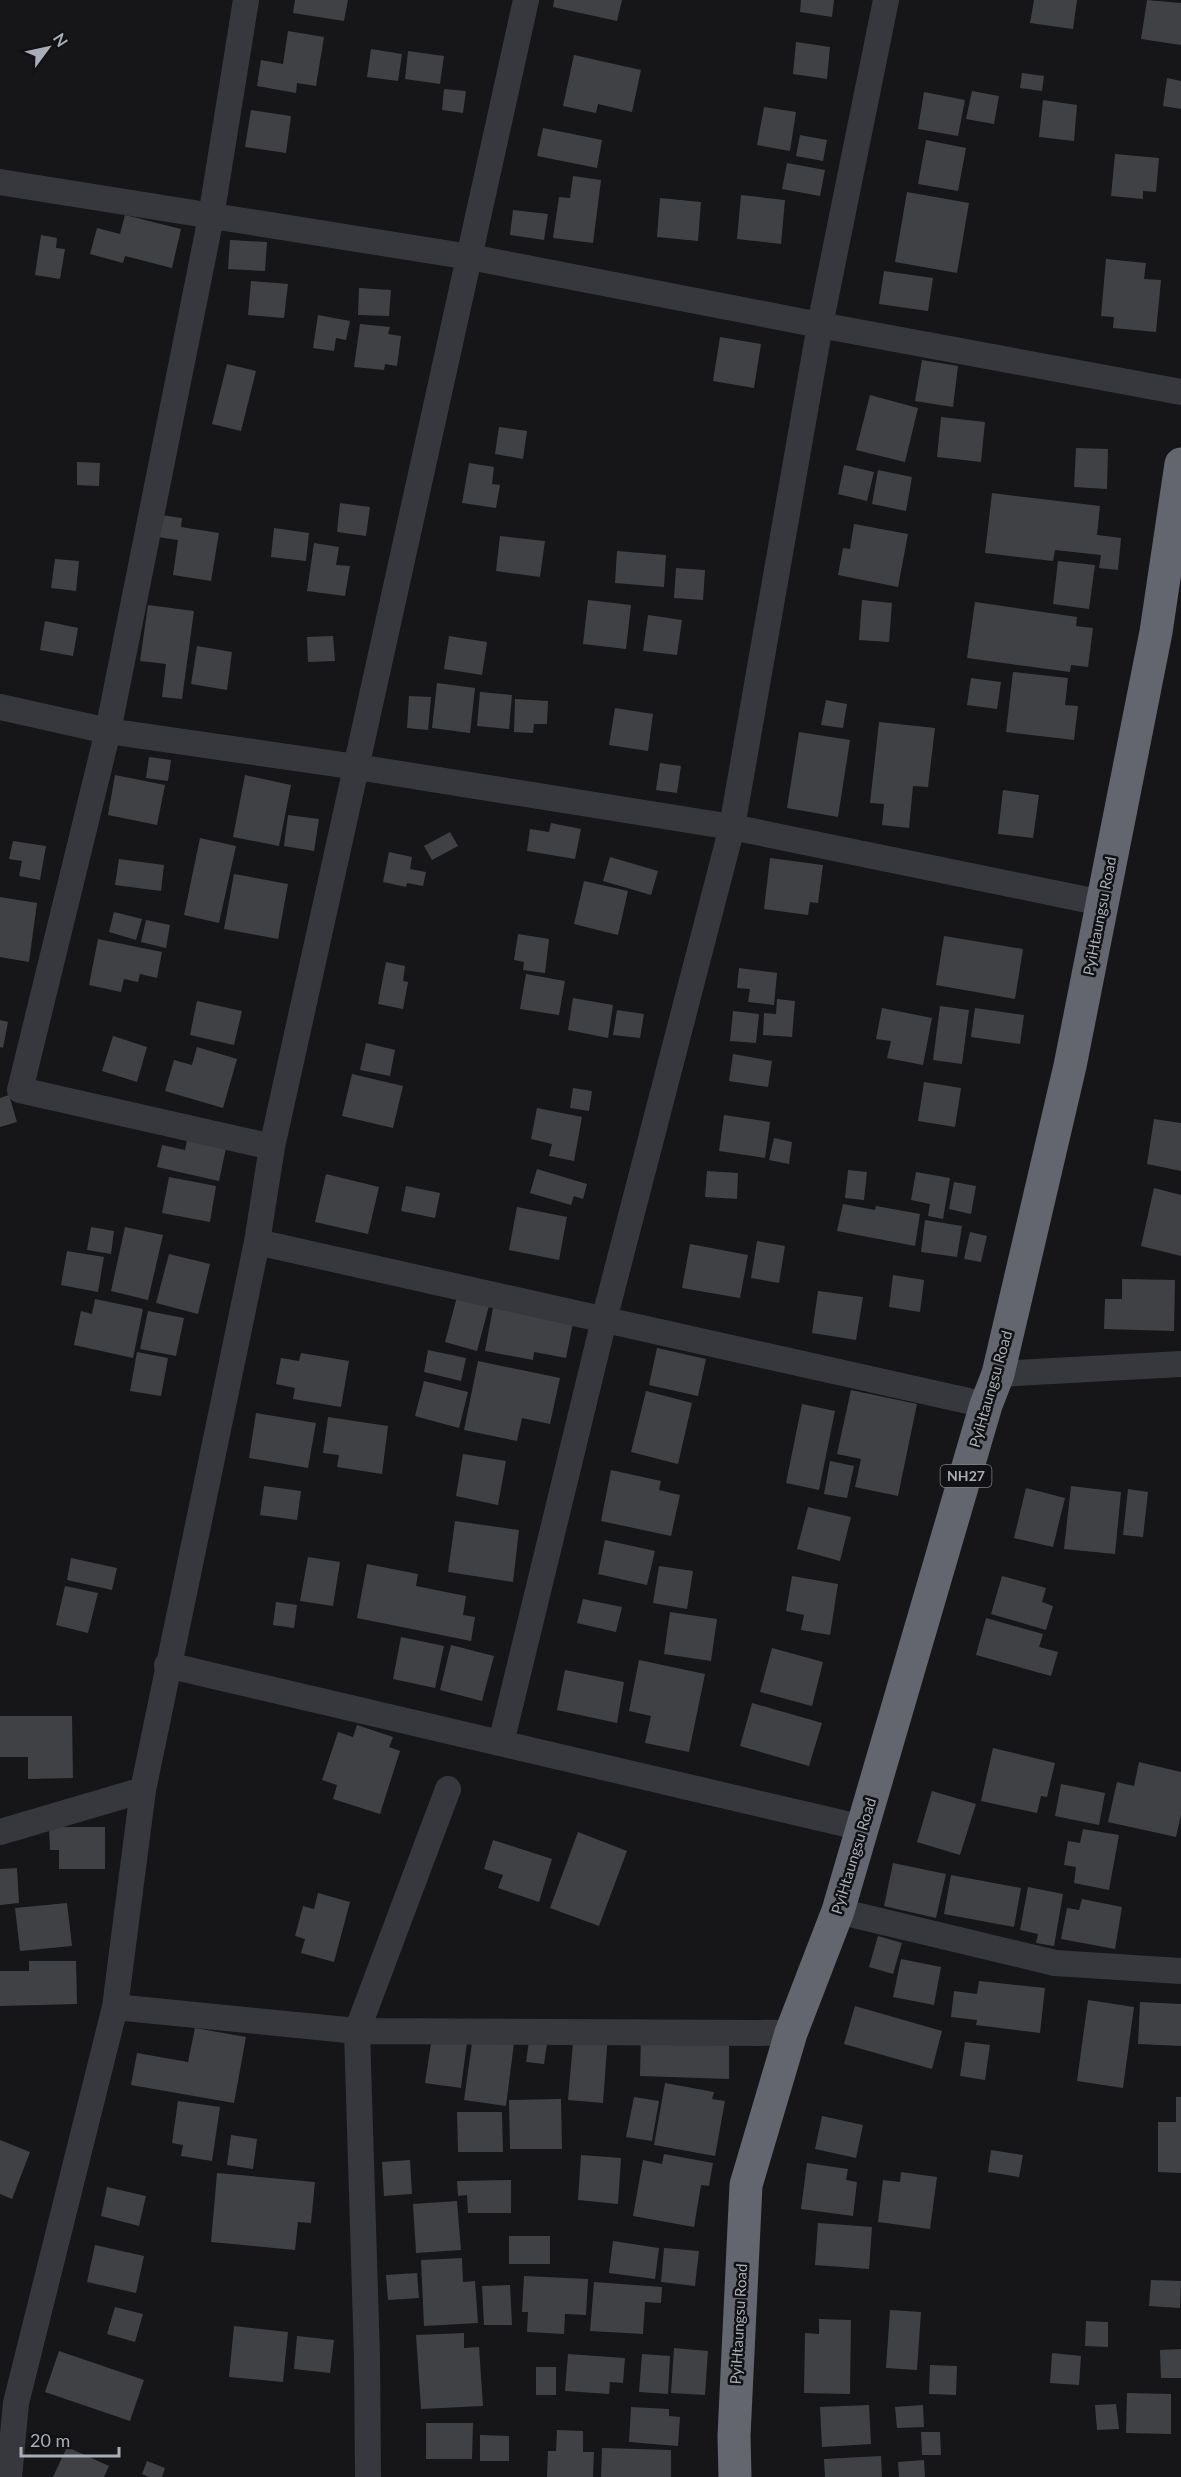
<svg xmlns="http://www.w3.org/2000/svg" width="1181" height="2477" font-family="Lato,sans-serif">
	<rect width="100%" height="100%" fill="#161618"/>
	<!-- building -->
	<path fill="#404145" d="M295,0H348L344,21L293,13Z
		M554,0H622L617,21L553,7Z
		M801,0H834L832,17L800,12Z
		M1034,0H1077L1073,29L1030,23Z
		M1147,0L1181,3V45L1141,39Z
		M288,31L324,37L316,86L297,83L296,93L257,86L261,60L283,64Z
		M796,42L830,47L827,79L793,74Z
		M371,49L402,54L398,81L367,77Z
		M408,51L444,56L440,84L405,79Z
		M574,55L641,70L632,112L598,104L596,113L563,106Z
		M1022,73L1044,76L1042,91L1020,88Z
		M1167,78L1181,81V109L1163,106Z
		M444,89L466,91L463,113L442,110Z
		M972,91L999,96L994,124L966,119Z
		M924,92L965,100L958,136L918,129Z
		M1043,100L1077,105L1074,141L1039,137Z
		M764,107L796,112L790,151L757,145Z
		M251,110L291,116L286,153L245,147Z
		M543,128L602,140L597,168L537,156Z
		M800,135L827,140L823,161L796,156Z
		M926,140L966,148L958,191L918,184Z
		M1115,154L1159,158L1156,192L1143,191V199L1111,196Z
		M787,163L825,170L820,196L782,189Z
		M573,176L601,180L593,243L553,238L559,197L570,198Z
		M907,192L969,203L957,273L895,262Z
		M741,195L785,200L781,244L737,239Z
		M660,198L701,202L698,241L657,237Z
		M513,210L548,214L544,240L510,235Z
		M125,215L181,229L172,268L125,256L123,263L90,254L97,228L120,234Z
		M41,235L57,238L56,248L65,249L60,279L35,275Z
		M230,240L267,242L265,271L228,269Z
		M1106,259L1146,263L1144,279L1161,280L1156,332L1113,328L1114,317L1101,316Z
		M884,271L933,278L928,311L879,304Z
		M251,281L288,284L284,318L248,315Z
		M359,288L391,290L389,316L358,315Z
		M318,315L350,321L346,340L336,338L334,351L313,348Z
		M360,324L390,327L388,334L401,336L397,366L385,364L384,370L354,367Z
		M720,337L761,344L754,388L713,381Z
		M922,360L958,366L953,407L915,401Z
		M227,364L256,371L241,431L212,424Z
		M870,395L918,408L905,462L856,450Z
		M941,417L985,422L981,462L937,457Z
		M499,427L527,431L523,459L495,454Z
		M1076,448L1108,449L1107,489L1074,487Z
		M77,462L100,463L99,486L77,485Z
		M469,463L494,467L492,484L500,485L496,508L462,503Z
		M844,465L874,472L867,501L838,494Z
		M878,470L912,477L906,511L872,504Z
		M992,493L1100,506L1097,535L1121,538L1118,570L1099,568L1101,555L1055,550L1053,561L985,553Z
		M340,503L370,507L366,536L337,532Z
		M161,515L182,518L181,527L219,533L211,581L173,575L178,540L157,537Z
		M854,524L908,534L898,587L838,575L843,548L850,549Z
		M274,528L309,533L306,561L271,557Z
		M500,536L545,541L540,577L496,571Z
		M314,543L339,547L336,565L350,566L345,596L307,591Z
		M617,551L666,555L664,587L615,583Z
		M55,559L79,561L76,591L51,588Z
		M1058,561L1095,565L1089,609L1053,604Z
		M676,568L705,570L703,600L674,598Z
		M588,600L631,605L626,649L583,644Z
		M862,600L892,603L889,642L859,640Z
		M975,602L1077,617L1076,626L1093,628L1088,667L1071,665L1070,672L967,658Z
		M148,605L194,611L182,699L162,697L166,664L140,661Z
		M648,615L682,620L677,655L643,651Z
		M45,621L78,628L73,656L40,650Z
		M333,636L335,661L308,662L307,637Z
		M449,636L487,642L482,675L444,669Z
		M197,646L232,652L227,690L191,684Z
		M1013,672L1068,678L1065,705L1078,706L1074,740L1006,732Z
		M971,678L1001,682L997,709L967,705Z
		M437,683L475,688L470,733L432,728Z
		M480,692L512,695L509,729L477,726Z
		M409,696L431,697L428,730L407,728Z
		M515,699L548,701L547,724H534L533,733L514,732Z
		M826,700L847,704L843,728L821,725Z
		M615,708L653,714L648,751L609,745Z
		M879,722L935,728L928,787L913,786L909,828L882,825L884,804L870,803Z
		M799,732L850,740L838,817L787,808Z
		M149,757L171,760L168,781L146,778Z
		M660,763L681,766L677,793L656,790Z
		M115,775L165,785L157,825L108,815Z
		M245,775L291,785L279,846L233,837Z
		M1003,790L1039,795L1033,838L998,834Z
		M288,815L319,819L314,851L284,846Z
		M551,823L581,829L575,859L527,851L530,829L549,832Z
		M450,832L458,846L432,860L424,846Z
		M200,838L236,846L219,923L184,915Z
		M13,841L46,846L40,880L19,876L22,861L9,859Z
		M389,852L412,857L410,869L426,872L423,886L407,883L406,887L383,882Z
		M610,857L658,871L651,895L603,881Z
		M770,858L823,865L818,903L810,902L808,915L764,909Z
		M119,859L164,865L161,891L115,885Z
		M234,874L288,884L278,939L224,929Z
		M584,881L628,891L618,935L574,924Z
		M0,897L37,903L29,962L0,957Z
		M114,912L142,919L136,940L109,932Z
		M146,920L170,925L166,948L141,942Z
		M518,934L549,939L545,973L523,970L524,962L514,960Z
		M944,936L1023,949L1015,999L936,985Z
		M98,939L162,952L157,978L140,974L138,982L124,979L121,992L89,985Z
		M386,962L405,966L403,981L408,982L403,1009L378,1004Z
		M739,968L777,973L774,1005L748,1002L750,989L737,988Z
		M526,974L565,981L559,1015L520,1009Z
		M573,998L613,1005L608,1038L568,1030Z
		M777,999L795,1001L792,1037L763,1035L764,1013L776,1014Z
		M197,1001L242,1011L234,1045L190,1035Z
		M940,1006L969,1010L962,1064L933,1060Z
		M882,1008L932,1018L923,1065L887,1058L891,1041L876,1039Z
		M975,1008L1024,1015L1020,1044L971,1037Z
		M617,1010L644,1014L640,1038L613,1035Z
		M733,1011L759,1014L756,1043L730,1041Z
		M0,1020L8,1022L3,1048L0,1047Z
		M113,1036L147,1047L137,1082L102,1071Z
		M366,1043L395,1050L390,1076L360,1070Z
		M197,1047L237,1059L223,1108L165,1091L174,1060L192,1065Z
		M733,1054L772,1061L768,1087L729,1081Z
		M352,1074L403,1086L393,1128L342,1116Z
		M924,1082L961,1088L955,1127L918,1121Z
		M573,1088L592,1091L589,1111L570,1108Z
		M9,1095L17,1122L0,1127V1098Z
		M537,1108L582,1117L574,1161L549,1156L552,1144L531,1139Z
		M724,1115L770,1122L765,1158L719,1151Z
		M1154,1119L1181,1123V1171L1147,1164Z
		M774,1138L792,1142L789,1164L769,1160Z
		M187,1140L226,1148L219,1181L157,1167L162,1145L185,1150Z
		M537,1169L587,1184L583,1199L574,1196L571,1205L530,1193Z
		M848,1170L867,1172L864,1200L845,1198Z
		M707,1171L738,1173L737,1199L705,1197Z
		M916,1172L950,1178L943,1219L928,1216L930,1204L911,1200Z
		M326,1174L379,1187L368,1234L315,1222Z
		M169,1177L216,1186L210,1222L162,1213Z
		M954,1182L976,1186L971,1214L949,1209Z
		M406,1186L440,1193L435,1218L401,1211Z
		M1154,1188L1181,1195V1256L1141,1246Z
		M843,1204L875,1210L876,1206L920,1214L915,1246L837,1231Z
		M517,1207L567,1217L559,1260L509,1250Z
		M925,1220L962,1226L957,1257L921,1252Z
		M91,1227L114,1231L111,1254L87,1250Z
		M125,1227L163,1235L148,1300L111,1291Z
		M970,1232L987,1236L981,1262L964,1259Z
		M757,1241L785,1246L779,1283L751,1278Z
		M690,1244L748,1255L740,1298L682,1288Z
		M67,1251L104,1257L98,1292L61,1285Z
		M169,1254L210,1264L198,1314L156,1303Z
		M893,1275L924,1280L920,1312L889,1307Z
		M1122,1279L1175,1280L1174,1331L1104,1329L1105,1299H1122Z
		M818,1291L863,1297L856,1340L812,1333Z
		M458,1293L490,1302L477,1351L445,1342Z
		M95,1299L143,1309L133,1358L74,1345L81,1311L92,1314Z
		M494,1302L574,1318L566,1358L534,1352L533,1360L485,1351Z
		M148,1311L184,1318L176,1356L140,1349Z
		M657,1348L706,1359L698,1396L649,1385Z
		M428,1350L466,1358L461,1381L424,1372Z
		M137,1352L168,1358L161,1396L130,1391Z
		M301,1353L349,1361L341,1407L293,1399L295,1388L276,1384L281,1358L299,1361Z
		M478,1361L560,1378L550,1424L522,1418L517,1441L464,1430Z
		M424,1381L468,1392L459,1428L415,1416Z
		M851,1390L917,1404L898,1496L855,1487L861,1459L837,1454Z
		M646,1391L692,1403L678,1464L631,1452Z
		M802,1404L835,1411L819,1490L786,1483Z
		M256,1413L316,1423L308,1468L249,1458Z
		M328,1417L388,1426L382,1474L337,1467L339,1455L323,1453Z
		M463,1454L506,1461L498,1505L456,1496Z
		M830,1461L854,1466L847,1498L824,1494Z
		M611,1470L661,1481L659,1490L680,1495L671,1536L601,1521Z
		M264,1486L301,1491L297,1520L260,1515Z
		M1071,1486L1121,1492L1115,1554L1064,1549Z
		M1026,1488L1065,1498L1053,1547L1014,1538Z
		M1128,1489L1148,1492L1143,1537L1123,1535Z
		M808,1507L851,1517L840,1561L797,1549Z
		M455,1521L519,1530L513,1582L448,1572Z
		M605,1540L655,1551L647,1585L598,1574Z
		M308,1557L340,1562L333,1606L300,1601Z
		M71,1558L117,1568L112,1590L67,1580Z
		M367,1564L418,1574L416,1586L466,1596L463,1615L475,1617L471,1641L357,1618Z
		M659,1566L693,1571L687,1609L653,1603Z
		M792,1576L838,1584L830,1635L801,1630L804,1615L786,1611Z
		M1002,1576L1046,1588L1042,1602L1053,1606L1046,1630L991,1614Z
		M65,1586L98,1593L88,1633L56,1625Z
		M583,1599L622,1607L616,1632L577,1623Z
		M276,1602L297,1605L294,1628L273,1625Z
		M670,1612L717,1619L711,1661L664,1654Z
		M986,1618L1043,1634L1039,1647L1058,1652L1051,1676L976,1655Z
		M401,1637L444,1646L435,1688L393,1679Z
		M451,1645L494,1656L482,1701L440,1690Z
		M772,1648L823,1662L812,1706L760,1692Z
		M639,1660L705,1674L689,1752L645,1743L651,1716L629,1711Z
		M565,1670L624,1682L617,1723L557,1710Z
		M752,1703L822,1723L809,1766L740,1746Z
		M0,1716H72L73,1778L28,1779V1757H0Z
		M357,1725L393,1737L389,1747L400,1751L380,1814L333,1799L337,1785L322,1780L338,1732L353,1737Z
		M993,1748L1055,1763L1047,1797L1041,1796L1037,1813L981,1801Z
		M1139,1762L1181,1772V1815L1176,1837L1108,1822L1117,1782L1134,1786Z
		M1061,1784L1105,1793L1099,1825L1055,1816Z
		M932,1791L976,1804L960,1855L917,1842Z
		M49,1827H105V1869H59V1850H50Z
		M1083,1829L1119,1835L1109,1890L1074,1883L1076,1867L1064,1865L1068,1841L1080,1843Z
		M578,1832L627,1851L599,1926L550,1908Z
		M493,1840L552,1859L539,1902L498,1888L503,1875L484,1869Z
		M893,1863L946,1874L936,1918L884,1906Z
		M17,1868L19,1903L0,1905V1869Z
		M951,1875L1021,1888L1014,1927L944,1914Z
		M1028,1887L1063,1894L1054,1946L1036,1943L1038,1934L1020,1930Z
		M318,1893L350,1902L334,1962L301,1953L305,1939L295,1936L303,1906L314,1909Z
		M1082,1899L1122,1907L1115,1949L1061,1939L1067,1908L1079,1910Z
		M67,1903L72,1946L20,1951L15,1908Z
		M878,1936L902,1943L893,1974L869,1967Z
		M901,1959L941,1967L934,2005L893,1997Z
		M29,1961H76L77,2004L0,2006V1971H29Z
		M979,1981L1045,1988L1040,2033L976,2025L977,2020L951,2017L954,1991L977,1994Z
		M1088,2000L1134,2007L1123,2088L1077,2081Z
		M1140,2002L1181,2004V2046L1138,2044Z
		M855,2006L942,2031L932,2069L844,2044Z
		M195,2028L246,2037L234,2103L131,2085L137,2053L188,2062Z
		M574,2031L608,2034L603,2103L568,2100Z
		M641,2032L729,2034V2079L640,2076Z
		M530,2034L548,2037L544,2064L526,2062Z
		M473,2036L514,2043L506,2106L464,2100Z
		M432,2037L467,2042L461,2088L425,2083Z
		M965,2042L990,2045L985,2080L960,2076Z
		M665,2083L714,2092L712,2099L725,2101L715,2156L654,2145Z
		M634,2097L659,2101L652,2141L626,2137Z
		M1176,2097H1181V2173L1158,2172V2122H1176Z
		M561,2099L562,2149H510L509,2100Z
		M178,2101L220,2107L212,2161L181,2156L183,2145L172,2143Z
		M457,2112H502L503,2152H458Z
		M822,2116L863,2125L856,2158L815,2149Z
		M231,2135L257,2139L253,2169L227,2165Z
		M0,2140L30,2152L12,2199L0,2194Z
		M991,2150L1023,2155L1019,2177L988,2172Z
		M664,2154L713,2163L709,2186L701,2185L694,2227L633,2216L643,2160L662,2164Z
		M581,2155L621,2158L618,2204L578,2200Z
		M410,2160L412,2194L384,2196L382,2162Z
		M807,2163L848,2169L846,2180L857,2182L853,2216L801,2209Z
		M901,2172L937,2177L930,2229L878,2222L883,2180L900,2182Z
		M217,2173L315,2182L311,2223L298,2222L295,2250L211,2242Z
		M511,2180V2213H468L467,2195L458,2196L457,2181Z
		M107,2187L146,2196L139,2226L101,2216Z
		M457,2201L461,2250L416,2253L413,2204Z
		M818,2223L872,2227L869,2269L815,2265Z
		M509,2236H550V2264H509Z
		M613,2241L659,2248L655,2279L609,2273Z
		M95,2245L144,2256L136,2293L87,2282Z
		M664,2248L699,2251L695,2286L661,2282Z
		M462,2258L463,2282L475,2281L478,2323L424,2326L421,2260Z
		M417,2273L419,2298L388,2300L386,2275Z
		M524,2276L588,2279L586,2315L565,2314L564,2334L527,2332L528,2312H522Z
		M1151,2280L1181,2281L1180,2308L1149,2306Z
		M594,2282L662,2287L661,2303L645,2302L643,2334L590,2331Z
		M510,2285L512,2325H484L482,2286Z
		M115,2307L143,2314L135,2342L107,2334Z
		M890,2310L921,2312L917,2370L886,2368Z
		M819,2319L851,2320L850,2394L804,2393L805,2333L819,2334Z
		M1086,2321L1108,2322V2347L1085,2346Z
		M234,2326L288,2332L283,2382L229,2377Z
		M464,2333V2348L479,2347L483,2406L421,2409L416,2335Z
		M297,2336L334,2340L330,2373L294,2369Z
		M674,2348L708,2351L705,2395L671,2393Z
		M1181,2349V2378H1161L1160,2350Z
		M59,2351L144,2380L130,2421L45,2392Z
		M1052,2353L1081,2356L1079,2385L1050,2383Z
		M568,2354L625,2358L623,2383L610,2382L609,2394L565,2391Z
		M642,2354L670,2356L668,2394L639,2392Z
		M930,2365L957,2366L956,2395L929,2394Z
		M536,2367H556V2395H536Z
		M1127,2393L1171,2394V2434L1126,2433Z
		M1116,2404L1119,2429L1097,2430L1095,2405Z
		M869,2405L871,2444L822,2447L820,2407Z
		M923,2405L924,2427L897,2428L895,2407Z
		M631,2407L669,2409V2416L680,2417L678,2446L629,2442Z
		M426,2423H473L472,2459H426Z
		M557,2430L583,2431V2452H594L593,2477H547L548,2451H556Z
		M921,2432H940L941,2455H922Z
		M480,2435L509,2436V2461H480Z
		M67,2447L109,2466L104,2477H53Z
		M602,2448L671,2450V2477H601Z
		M881,2456L882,2477H825L824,2459Z
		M924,2460L925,2477H899L898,2462Z
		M147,2461L165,2468L162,2477H149L142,2474Z"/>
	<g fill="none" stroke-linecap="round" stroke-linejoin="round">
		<!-- street -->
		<path stroke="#37383d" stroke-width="26" d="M246,0L211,217L108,731L20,1090L272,1147
			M0,182L470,257L820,325L1181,392
			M0,707L108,731L357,767L732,827L1102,903
			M257,1242L986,1405
			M998,1374L1181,1364
			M167,1665L863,1828
			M501,1743L604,1320L732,827L820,325L886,0
			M0,1832L143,1790
			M838,1911L1055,1963L1181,1971
			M115,2007L357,2031L791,2033
			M9,2477L16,2403L115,2007L143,1790L257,1242L272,1147L526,0
			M368,2477L367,2357L357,2031L448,1789"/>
		<!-- highway -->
		<path stroke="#63666e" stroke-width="33" d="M735,2477L734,2436L746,2185L791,2033L838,1911L986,1405L998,1374L1070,1066L1156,632L1181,464"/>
	</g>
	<g text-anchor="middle" stroke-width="5" stroke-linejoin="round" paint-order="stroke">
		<!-- shield labels -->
		<rect fill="#111113" stroke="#7b7e86" stroke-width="1.5" x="940.5" y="1465" width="51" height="22" rx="4.5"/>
		<g font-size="14" font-weight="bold" fill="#a8adb8">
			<text x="966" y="1481">NH27</text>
		</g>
		<!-- street labels -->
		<g font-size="15" fill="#a8adb8" stroke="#111113">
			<text transform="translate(1100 916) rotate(-79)" y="5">PyiHtaungsu Road</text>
			<text transform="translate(991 1389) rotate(-74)" y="5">PyiHtaungsu Road</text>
			<text transform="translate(854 1856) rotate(-73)" y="5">PyiHtaungsu Road</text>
			<text transform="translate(739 2324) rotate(-87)" y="5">PyiHtaungsu Road</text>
		</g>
	</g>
	<!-- north arrow -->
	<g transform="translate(48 48) rotate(57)" stroke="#111113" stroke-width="4.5" paint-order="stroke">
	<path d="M0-4.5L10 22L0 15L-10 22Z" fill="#a8adb8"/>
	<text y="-9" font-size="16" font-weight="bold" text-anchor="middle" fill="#a8adb8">N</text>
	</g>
	<!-- scale -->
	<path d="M21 2447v9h98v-9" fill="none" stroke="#a8adb8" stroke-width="3"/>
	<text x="30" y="2447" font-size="18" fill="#a8adb8" stroke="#111113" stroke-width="4.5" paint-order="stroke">20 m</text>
</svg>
